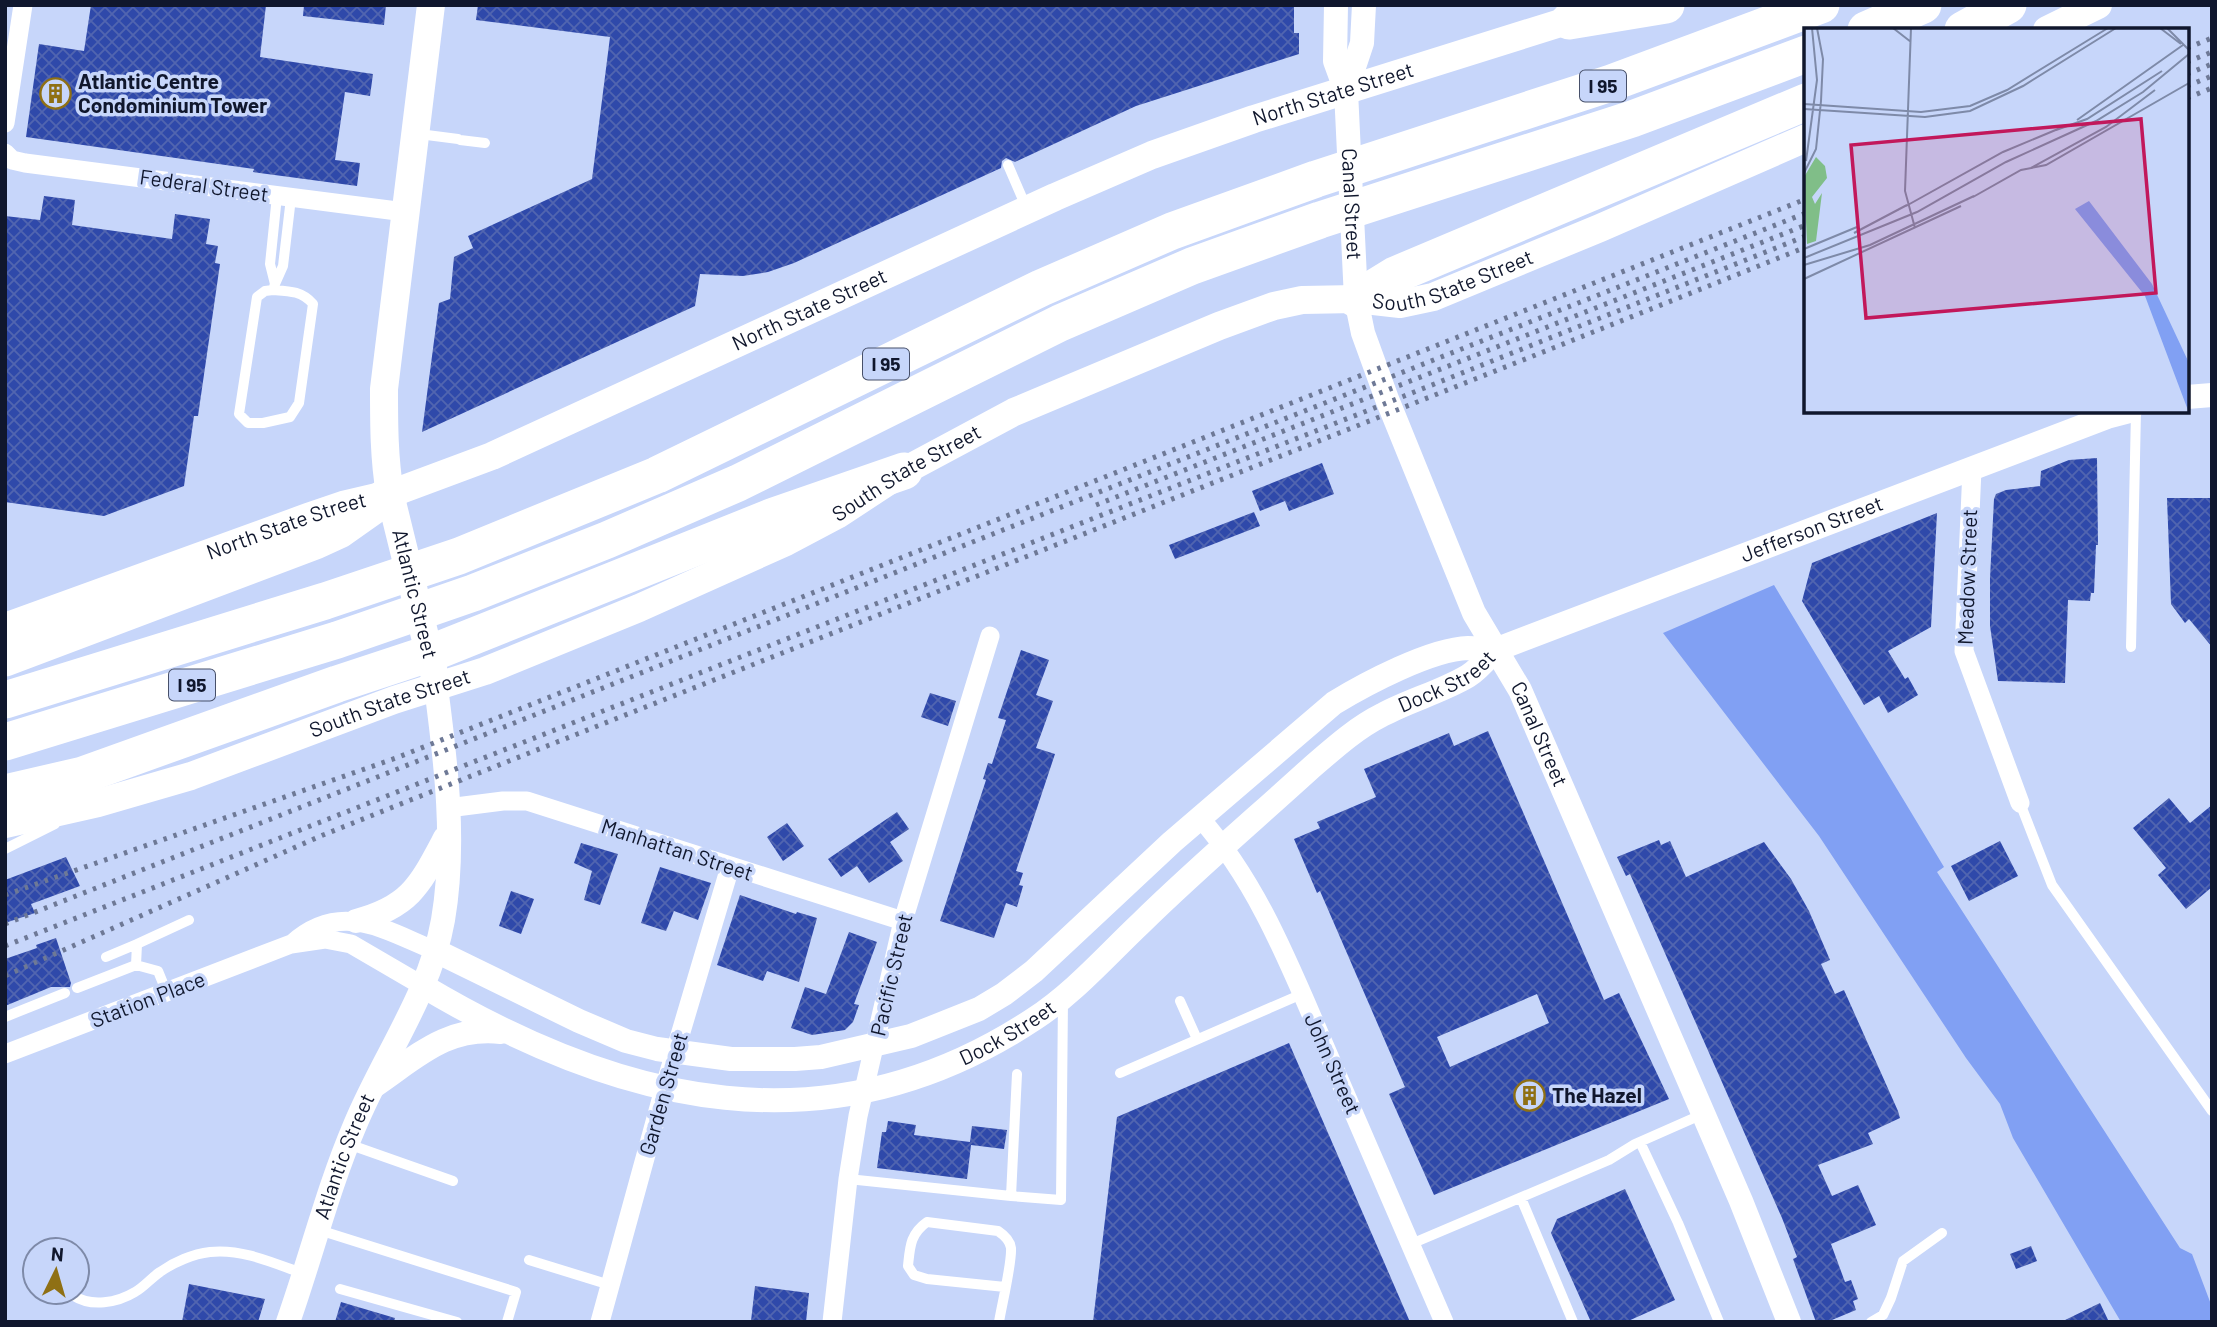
<svg xmlns="http://www.w3.org/2000/svg" width="2217" height="1327" font-family="Barlow,sans-serif">
	<defs>
		<pattern id="building-cross-hatch" width="8" height="8" patternUnits="userSpaceOnUse" patternTransform="scale(1.75)"><rect width="8" height="8" fill="#2f49aa"/><path d="M0 0l8 8M0 8l8-8" fill="none" stroke="#5165b0"/></pattern>
	</defs>
	<rect width="100%" height="100%" fill="#c7d6fa"/>
	<!-- water -->
	<path fill="#81a0f3" d="M1774,585L1944,867L1937,872L2180,1248L2192,1254L2212,1307V1322H2121L2013,1138L2000,1104L1966,1058L1819,836L1663,633Z"/>
	<!-- building -->
	<path fill="url(#building-cross-hatch)" fill-rule="evenodd" d="M91,5H266L260,57L373,74L370,96L345,92L335,160L360,163L357,186L253,172L254,169L26,137L39,44L84,51Z
		M304,5H386L384,25L303,16Z
		M478,5H1294V33H1299V54L1136,106L1015,162L1006,158L1002,161L1001,168L794,263L768,272L743,276L700,274L695,306L422,432L439,303L450,299L454,257L473,248L468,236L592,179L610,37L476,20Z
		M44,196L75,200L72,225L172,239L175,214L210,219L206,244L218,246L215,263L220,264L198,416H194L184,486L104,516L5,502V216L40,220Z
		M2097,458L2098,545H2096L2094,593H2091L2090,601L2068,600L2065,683L1998,681L1990,626V578L1994,499L1996,494L2006,490L2040,486L2041,471L2069,460Z
		M1322,463L1334,494L1289,511L1285,501L1260,511L1252,491Z
		M2167,498H2212V647L2189,619L2185,623L2171,604Z
		M1254,512L1260,526L1175,559L1169,545Z
		M1937,513L1931,627L1888,651L1905,679L1908,677L1918,695L1888,713L1879,696L1864,705L1802,601L1812,563Z
		M1021,650L1049,660L1036,695L1053,701L1036,748L1055,754L1016,871L1023,873L1019,885L1023,886L1017,907L1006,903L994,938L940,921L986,780L983,779L988,763L992,764L1006,720L998,718Z
		M930,693L956,701L948,726L921,717Z
		M1488,731L1604,1000L1619,993L1669,1099L1434,1195L1389,1094L1405,1087L1320,891L1317,893L1294,839L1320,828L1317,822L1376,797L1364,769L1449,733L1454,746ZM1537,994L1549,1023L1450,1067L1437,1037Z
		M2169,798L2190,823L2212,805V887L2186,909L2158,875L2166,868L2133,828Z
		M897,812L909,829L890,842L903,861L869,883L857,866L841,877L828,859Z
		M787,823L804,846L783,861L767,837Z
		M1659,840L1661,845L1670,841L1686,877L1764,842L1791,879L1809,911L1830,960L1821,964L1835,994L1844,990L1898,1111L1900,1118L1868,1133L1873,1144L1818,1165L1832,1196L1858,1185L1876,1225L1831,1244L1845,1282L1851,1280L1858,1299L1853,1301L1856,1310L1827,1322H1816L1793,1259L1797,1257L1782,1218L1630,874L1626,876L1617,857Z
		M2000,841L2018,876L1969,901L1951,866Z
		M581,843L618,854L600,905L584,900L592,871L574,863Z
		M66,857L80,886L31,904L35,913L5,923V880Z
		M660,867L711,883L698,920L674,911L666,931L641,923Z
		M511,891L534,899L521,934L499,926Z
		M740,895L796,914L797,912L817,918L799,982L767,971L763,981L717,965Z
		M849,932L877,942L854,1004L859,1005L853,1022L845,1030L812,1035L791,1028L805,987L826,994Z
		M56,938L71,983L70,987H51L5,1006V959L37,948L36,945Z
		M1289,1043L1410,1322H1093L1117,1117Z
		M888,1121L916,1125L914,1135L970,1142L972,1126L1007,1130L1004,1149L971,1145L967,1179L877,1168L882,1132H886Z
		M1625,1189L1675,1300L1626,1322H1591L1551,1233L1557,1219Z
		M2031,1246L2037,1261L2016,1269L2010,1254Z
		M189,1284L265,1299L258,1322H182Z
		M755,1286L809,1293L806,1322L751,1321Z
		M341,1302L395,1318L394,1322H335Z
		M2100,1303L2109,1322H2061Z"/>
	<g fill="none" stroke-linecap="round" stroke-linejoin="round">
		<!-- service -->
		<path stroke="#fff" stroke-width="10" d="M419,134L458,139
			M460,140L485,143
			M1008,165L1027,209
			M277,196L270,264L275,284L283,266L291,198
			M273,290C289,291 302,291 313,304L299,403L290,417L263,423H248L239,414L257,297L265,291L273,290L275,284
			M2131,647L2136,411
			M2020,803L2052,885L2212,1111
			M5,849L55,824
			M106,957L137,944
			M136,965L137,944L189,920
			M77,988L136,965L158,971L167,993
			M1180,1001L1197,1039
			M5,1017L65,993
			M1120,1073L1302,994
			M1017,1074L1011,1196L1061,1200L1063,1000
			M1640,1142L1678,1223L1719,1322
			M348,1144L453,1181
			M848,1179L1011,1196
			M1521,1198L1573,1322
			M319,1230L516,1292L507,1322
			M1411,1244L1609,1160L1635,1144L1703,1114
			M529,1260L610,1285
			M340,1289L457,1322
			M74,1296C91,1307 117,1303 135,1292C144,1287 151,1278 160,1272C174,1262 193,1254 210,1252C241,1248 276,1264 304,1274
			M999,1322C1002,1304 1012,1263 1011,1248C1010,1240 1004,1235 998,1231L927,1222C910,1234 910,1247 908,1266L914,1275L927,1279L1005,1287
			M1871,1322L1883,1315L1891,1298L1903,1261L1942,1233"/>
		<!-- minor -->
		<path stroke="#fff" stroke-width="19" d="M5,123L23,5
			M5,153L12,160L25,163L405,212
			M1972,469L1964,651L2020,803
			M448,808L503,801H527L903,921
			M1200,818C1259,884 1291,969 1326,1049C1365,1140 1405,1231 1444,1322
			M292,944C341,900 384,930 436,951
			M5,1054L291,944L325,939L351,944L423,986
			M600,1322L664,1089L730,867
			M832,1322L848,1179L858,1116L903,921L990,636"/>
		<!-- tertiary -->
		<g stroke="#fff" stroke-width="24">
			<path id="s1" d="M1336,5L1335,61L1346,91L1356,299L1363,333L1387,399L1474,613L1520,690L1741,1201L1789,1322"/>
			<path d="M1346,91L1362,43L1364,5"/>
			<path d="M2187,397L2212,395"/>
			<path d="M356,921C410,907 420,885 445,838"/>
			<path d="M436,951L579,1021L626,1041L657,1049L731,1059H795L821,1057L911,1036L979,1009L1004,994L1034,971L1172,842L1334,703C1365,684 1431,649 1468,648C1477,648 1486,650 1495,650"/>
			<path id="s2" d="M423,986C621,1104 828,1155 1034,1019C1074,993 1106,956 1141,923C1196,869 1255,819 1312,767C1334,748 1356,728 1382,715C1410,700 1441,692 1468,676C1478,670 1487,659 1495,650L2107,417L2130,411"/>
			<path d="M374,1086C417,1057 446,1026 501,1032"/>
			<path id="s3" d="M288,1322C311,1257 328,1188 355,1125C383,1057 430,994 443,920C456,844 446,763 436,687"/>
		</g>
		<!-- secondary -->
		<g stroke="#fff" stroke-width="28">
			<path id="s4" d="M431,5L384,389C384,424 384,458 390,494L434,673"/>
			<path d="M2047,30L2098,5"/>
			<path id="s5" d="M5,627L308,517L343,505L390,494L492,456L1055,197L1152,155L1254,119L1586,15"/>
			<path id="s6" d="M5,824L98,803L191,776L394,700L485,671L639,608L786,542L837,515L904,471L1014,412L1219,326L1274,306L1302,300L1356,299L1400,304L1433,297L1600,228L1806,138"/>
		</g>
		<!-- motorway -->
		<path stroke="#fff" stroke-width="37" d="M1569,21L1666,5
			M1866,30L1923,5
			M1963,30L2008,5
			M1356,299L1395,275L1806,102
			M5,658L315,541L339,530L390,494
			M5,700L325,601L459,556L657,475L1041,288L1172,231L1316,179L1611,83L1821,5
			M5,742L337,640L473,593L607,540L738,483L1060,323L1192,266L1320,220L1632,119L1806,54
			M5,793L83,775L337,684L434,652L774,516L904,471"/>
		<!-- rail -->
		<path stroke="#6e7996" stroke-width="5" stroke-dasharray="3.5 7" stroke-linecap="butt" d="M2187,48L2212,38
			M2187,62L2212,52
			M2187,74L2212,64
			M2187,86L2212,76
			M2187,98L2212,88
			M1096,505L1806,225
			M5,895L396,758L1806,199
			M5,924L1806,213
			M5,946L1359,414L1806,236
			M5,976L323,835L398,805C867,619 1337,435 1806,247"/>
	</g>
	<!-- icons -->
	<defs>
		<symbol id="building-ring" viewBox="-11 -11 22 22"><circle r="9.5" fill="#c7d6fa" stroke="#8f7014" stroke-width="1.5"/><path d="M-4-6H4V6H1V3H-1V6H-4ZM-2.5-4.3h1.7v1.8h-1.7ZM.8-4.3h1.7v1.8H.8ZM-2.5-1h1.7V.8h-1.7ZM.8-1h1.7V.8H.8Z" fill="#8f7014"/></symbol>
	</defs>
	<g fill-rule="evenodd">
		<use href="#building-ring" x="38" y="76" width="35" height="35"/>
		<use href="#building-ring" x="1512" y="1078" width="35" height="35"/>
	</g>
	<g text-anchor="middle" stroke-width="7" stroke-linejoin="round" paint-order="stroke">
		<!-- shield labels -->
		<g fill="#c7d6fa" stroke="#47506a" stroke-width="2">
			<rect x="1580" y="70.5" width="46" height="31" rx="5"/>
			<rect x="863" y="348.5" width="46" height="31" rx="5"/>
			<rect x="169" y="669.5" width="46" height="31" rx="5"/>
		</g>
		<g font-size="19" font-weight="bold" fill="#10172d">
			<text x="1603" y="93">I 95</text>
			<text x="886" y="371">I 95</text>
			<text x="192" y="692">I 95</text>
		</g>
		<!-- poi labels -->
		<g font-size="21" font-weight="bold" fill="#10172d" stroke="#c7d6fa" text-anchor="start">
			<text x="78" y="89">Atlantic Centre<tspan x="78" dy="24">Condominium Tower</tspan></text>
			<text x="1552" y="1103">The Hazel</text>
		</g>
		<!-- street labels -->
		<g font-size="21" fill="#10172d" stroke="#c7d6fa">
			<text dy="7" stroke="none"><textPath href="#s5" startOffset="1433">North State Street</textPath></text>
			<text transform="translate(204 186) rotate(8)" y="7">Federal Street</text>
			<text dy="7" stroke="none"><textPath href="#s1" startOffset="201">Canal Street</textPath></text>
			<text dy="7" stroke="none"><textPath href="#s6" startOffset="1559">South State Street</textPath></text>
			<text dy="7" stroke="none"><textPath href="#s5" startOffset="866">North State Street</textPath></text>
			<text dy="7" stroke="none"><textPath href="#s6" startOffset="971">South State Street</textPath></text>
			<text dy="7" stroke="none"><textPath href="#s5" startOffset="299">North State Street</textPath></text>
			<text dy="7" stroke="none"><textPath href="#s2" startOffset="1584">Jefferson Street</textPath></text>
			<text transform="translate(1968 577) rotate(-88)" y="7">Meadow Street</text>
			<text dy="7" stroke="none"><textPath href="#s4" startOffset="595">Atlantic Street</textPath></text>
			<text dy="7" stroke="none"><textPath href="#s2" startOffset="1186">Dock Street</textPath></text>
			<text dy="7" stroke="none"><textPath href="#s6" startOffset="404">South State Street</textPath></text>
			<text dy="7" stroke="none"><textPath href="#s1" startOffset="770">Canal Street</textPath></text>
			<text transform="translate(677 850) rotate(18)" y="7">Manhattan Street</text>
			<text transform="translate(892 975) rotate(-77)" y="7">Pacific Street</text>
			<text transform="translate(148 1000) rotate(-21)" y="7">Station Place</text>
			<text dy="7" stroke="none"><textPath href="#s2" startOffset="620">Dock Street</textPath></text>
			<text transform="translate(1332 1064) rotate(66)" y="7">John Street</text>
			<text transform="translate(664 1094) rotate(-74)" y="7">Garden Street</text>
			<text dy="7" stroke="none"><textPath href="#s3" startOffset="175">Atlantic Street</textPath></text>
		</g>
	</g>
	<!-- overview -->
	<g transform="translate(1804 28)">
		<rect width="385" height="385" fill="#c7d6fa"/>
		<path d="M12,129L21,138L23,150L8,169L11,176L18,165L12,213L3,216L0,149Z" fill="#80be88"/>
		<path d="M285,173L348,256L385,335V385L341,268L271,181Z" fill="#81a0f3"/>
		<path fill="none" stroke="#7e8aa8" stroke-width="2" d="M89,0L107,14M107,0L101,163L111,200M356,0L377,16M363,0L385,22M0,76L117,84L166,78L203,62L304,0M0,81L121,89L166,83L219,58L312,0M273,92L379,17M252,102L283,91L358,43M2,133L13,52L8,0M227,140L302,99L351,62M0,145L12,121L17,73L19,31L13,0M169,169L217,142L242,137L385,55M102,178L199,124L254,101M50,205L103,177M0,221L53,199M0,230L113,184L202,134L292,93L339,64L385,26M0,237L66,217L170,168M0,251L157,178"/>
		<path fill="#c2185b" fill-opacity="0.15" stroke="#c2185b" stroke-width="3.5" d="M337,91L352,265L62,290L47,117Z"/>
		<rect width="385" height="385" fill="none" stroke="#10172d" stroke-width="3.5"/>
	</g>
	<!-- border -->
	<rect width="2217" height="1327" fill="none" stroke="#10172d" stroke-width="14"/>
	<!-- north arrow -->
	<g transform="translate(56 1271) rotate(5)"><circle r="33" fill="#c7d6fa" stroke="#7e8aa8" stroke-width="2"/>
	<path d="M0-5L12 26L0 18L-12 26Z" fill="#8f7014"/>
	<text y="-10" font-size="19" font-weight="bold" text-anchor="middle" fill="#10172d">N</text>
	</g>
</svg>
